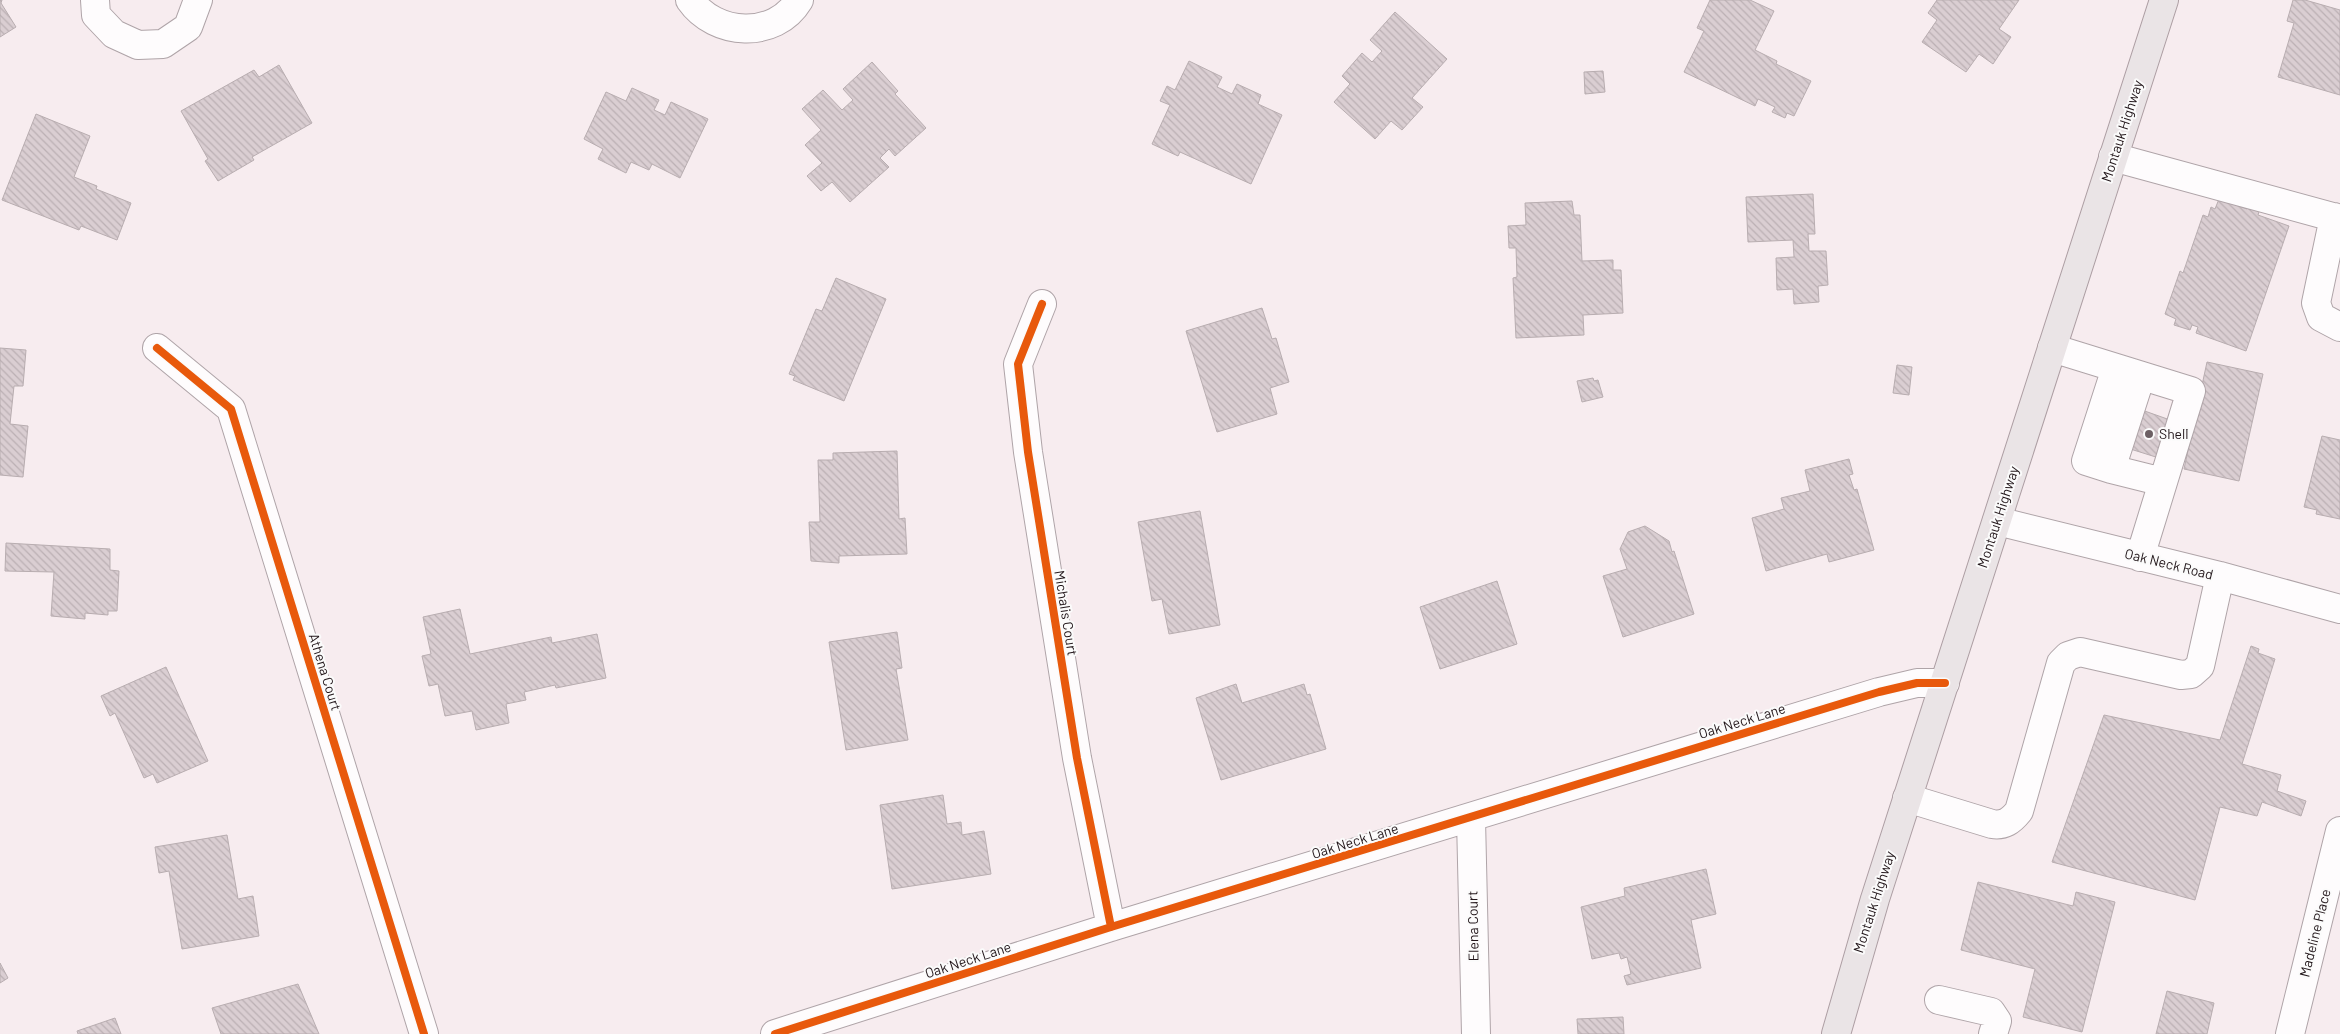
<svg xmlns="http://www.w3.org/2000/svg" width="2340" height="1034" font-family="Barlow,sans-serif">
	<defs>
		<pattern id="building-back-hatch" width="6" height="6" patternUnits="userSpaceOnUse" patternTransform="scale(1.25)"><rect width="6" height="6" fill="#daced2"/><path d="M-1 5l2 2M0 0l6 6M5-1l2 2" fill="none" stroke="#bbb0b4"/></pattern>
	</defs>
	<rect width="100%" height="100%" fill="#f7ecef"/>
	<!-- building -->
	<path fill="url(#building-back-hatch)" stroke="#b8adb0" d="M0,0H2L1,3L16,27L0,37Z
		M1710,0H1750L1774,11L1755,50L1777,61L1776,64L1811,81L1794,116L1787,113L1785,118L1772,112L1775,107L1758,99L1755,106L1684,72L1704,31L1697,28Z
		M1937,0H2019L1999,29L2011,37L1993,64L1979,54L1966,72L1922,42L1937,20L1928,13Z
		M2293,0H2305L2340,10V95L2278,77L2294,23L2287,21Z
		M1395,12L1447,59L1412,98L1423,107L1402,130L1391,121L1375,139L1334,102L1350,84L1342,76L1362,53L1372,62L1382,51L1370,40Z
		M1189,61L1222,77L1217,87L1232,94L1237,84L1261,95L1258,104L1282,115L1251,184L1180,152L1178,156L1152,144L1170,105L1160,101L1167,86L1175,90Z
		M872,62L898,91L895,94L926,128L895,156L889,149L880,158L889,167L850,202L832,182L821,191L807,176L822,163L805,145L821,130L802,109L823,90L842,110L853,100L843,89Z
		M279,65L312,123L252,157L254,160L218,181L205,161L208,159L181,111L254,70L259,77Z
		M1603,71L1605,92L1585,94L1584,72Z
		M632,88L659,100L654,110L665,115L671,102L708,119L680,178L652,164L649,170L631,162L626,173L598,159L603,149L584,139L606,92L626,101Z
		M36,114L90,136L74,177L97,186L96,189L131,203L117,240L81,226L79,230L2,200Z
		M1813,194L1815,234H1808L1809,251H1826L1828,285L1818,286L1819,302L1794,304L1793,289L1777,290L1776,258L1794,257L1793,240L1748,242L1746,197Z
		M2219,199L2247,209L2249,204L2260,208L2258,215L2289,226L2246,351L2196,333L2198,327L2192,325L2190,330L2174,325L2176,319L2165,314L2180,271L2183,273L2203,215L2208,217L2211,207L2215,209Z
		M1572,201L1574,215H1580L1582,261L1613,260V270H1621L1623,313L1583,315L1584,335L1516,338L1513,278L1517,277L1516,248H1509L1508,226L1526,225L1525,203Z
		M836,278L886,299L844,401L793,380L795,376L789,374L816,309L822,311Z
		M1262,308L1272,339L1276,338L1289,382L1270,388L1277,414L1217,432L1186,331Z
		M0,348L26,350L23,386H14L10,424L28,426L23,477L0,475Z
		M2207,362L2263,374L2239,481L2184,469Z
		M1897,365L1912,367L1909,395L1893,393Z
		M1593,378L1594,381L1598,380L1603,397L1582,402L1577,381Z
		M2139,409L2173,421L2159,458L2124,447Z
		M2322,436L2340,440V519L2316,514L2317,510L2304,507Z
		M897,451L899,519L905,518L907,554L839,556V563L811,561L809,522H820L818,460H833V453Z
		M1849,459L1853,474L1849,475L1854,490L1857,489L1874,550L1829,562L1827,554L1766,571L1752,518L1784,509L1781,498L1810,491L1805,470Z
		M1200,511L1220,625L1169,634L1162,599L1152,601L1138,522Z
		M1645,526L1669,541L1672,552L1674,551L1694,614L1623,637L1603,576L1627,569L1620,549L1628,532Z
		M6,543L110,549V570L119,571L117,611H108V615L85,613V619L51,616L54,572L5,571Z
		M1497,581L1517,644L1440,669L1420,607Z
		M460,609L470,654L551,637L552,643L597,634L606,678L556,688L555,685L524,692L526,700L506,704L509,723L476,730L472,711L445,716L438,684L429,686L422,656L431,654L423,617Z
		M897,632L902,668L896,669L908,740L846,750L829,642Z
		M2251,646L2259,649L2258,653L2275,659L2242,764L2281,775L2277,791L2306,801L2301,816L2262,802L2257,816L2220,807L2195,900L2052,862L2104,715L2220,740Z
		M166,667L208,761L157,783L153,774L144,778L115,713L110,716L101,696Z
		M1236,684L1242,703L1304,684L1307,695L1310,694L1326,749L1221,780L1196,698Z
		M943,795L947,824L961,822L962,835L984,831L991,874L892,889L880,805Z
		M227,835L238,899L253,896L259,936L182,949L169,871L159,873L155,847Z
		M1706,869L1716,914L1691,920L1701,968L1627,985L1624,976L1631,974L1627,957L1621,959L1619,953L1592,959L1581,907L1625,896L1624,888Z
		M1978,882L2073,906L2076,892L2115,902L2082,1032L2023,1017L2035,969L1961,950Z
		M0,963L8,978L0,983Z
		M298,984L319,1034H221L212,1008Z
		M2167,991L2214,1003L2207,1034H2156Z
		M1623,1017L1624,1034H1578L1577,1019Z
		M115,1018L121,1034H78L77,1031Z"/>
	<g fill="none" stroke-linecap="round" stroke-linejoin="round">
		<defs>
			<path id="minor" d="M95,0L96,15L114,34L138,45L163,44L188,27L198,0
				M690,0C715,36 775,40 799,0
				M2113,157L2340,219
				M2334,217L2316,303L2321,317L2340,327
				M1042,304L1018,364L1028,452L1077,758L1111,927
				M157,348L231,409L424,1034
				M2052,348L2191,391L2140,557
				M2141,376L2111,469L2163,482
				M2111,469L2086,461L2116,368
				M1997,521L2220,576L2340,609
				M1907,798L1992,824C2004,826 2011,821 2019,811L2061,663L2068,656L2080,652L2181,675L2191,674L2200,666L2220,576
				M1471,819L1476,1034
				M1939,1000L1991,1012L1997,1021L1993,1034
				M775,1034L1111,927L1879,692L1917,683H1945
				M2290,1034L2340,831"/>
			<path id="major" d="M1836,1034L1875,899L2164,0"/>
		</defs>
		<!-- minor casing -->
		<use href="#minor" stroke="#afa4a8" stroke-width="30"/>
		<!-- major casing -->
		<use href="#major" stroke="#ad9ea3" stroke-width="30"/>
		<!-- minor -->
		<use href="#minor" stroke="#fefcfd" stroke-width="28"/>
		<!-- major -->
		<use href="#major" stroke="#eae4e6" stroke-width="28"/>
		<defs>
			<path id="cycleway" d="M1042,304L1018,364L1028,452L1077,758L1111,927
				M157,348L231,409L424,1034
				M775,1034L1111,927L1879,692L1917,683H1945"/>
		</defs>
		<!-- cycleway casing -->
		<use href="#cycleway" stroke="#fbfbfb" stroke-width="11"/>
		<!-- cycleway -->
		<use href="#cycleway" stroke="#e8590c" stroke-width="8"/>
	</g>
	<!-- markers -->
	<circle fill="#6c6064" stroke="#fbfbfb" stroke-width="2" cx="2149" cy="434" r="5"/>
	<g text-anchor="middle" stroke-width="4" stroke-linejoin="round" paint-order="stroke">
		<!-- street labels -->
		<g font-size="14" fill="#211519" stroke="#fbfbfb">
			<text transform="translate(2122 131) rotate(-72)" y="5">Montauk Highway</text>
			<text transform="translate(1998 517) rotate(-72)" y="5">Montauk Highway</text>
			<text transform="translate(2169 564) rotate(14)" y="5">Oak Neck Road</text>
			<text transform="translate(1066 613) rotate(81)" y="5">Michalis Court</text>
			<text transform="translate(325 672) rotate(73)" y="5">Athena Court</text>
			<text transform="translate(1742 721) rotate(-17)" y="5">Oak Neck Lane</text>
			<text transform="translate(1355 841) rotate(-17)" y="5">Oak Neck Lane</text>
			<text transform="translate(1874 902) rotate(-72)" y="5">Montauk Highway</text>
			<text transform="translate(1473 926) rotate(-91)" y="5">Elena Court</text>
			<text transform="translate(2315 933) rotate(-76)" y="5">Madeline Place</text>
			<text transform="translate(968 960) rotate(-18)" y="5">Oak Neck Lane</text>
		</g>
		<!-- poi labels -->
		<g font-size="14" fill="#211519" stroke="#fbfbfb" text-anchor="start">
			<text x="2159" y="439">Shell</text>
		</g>
	</g>
</svg>
